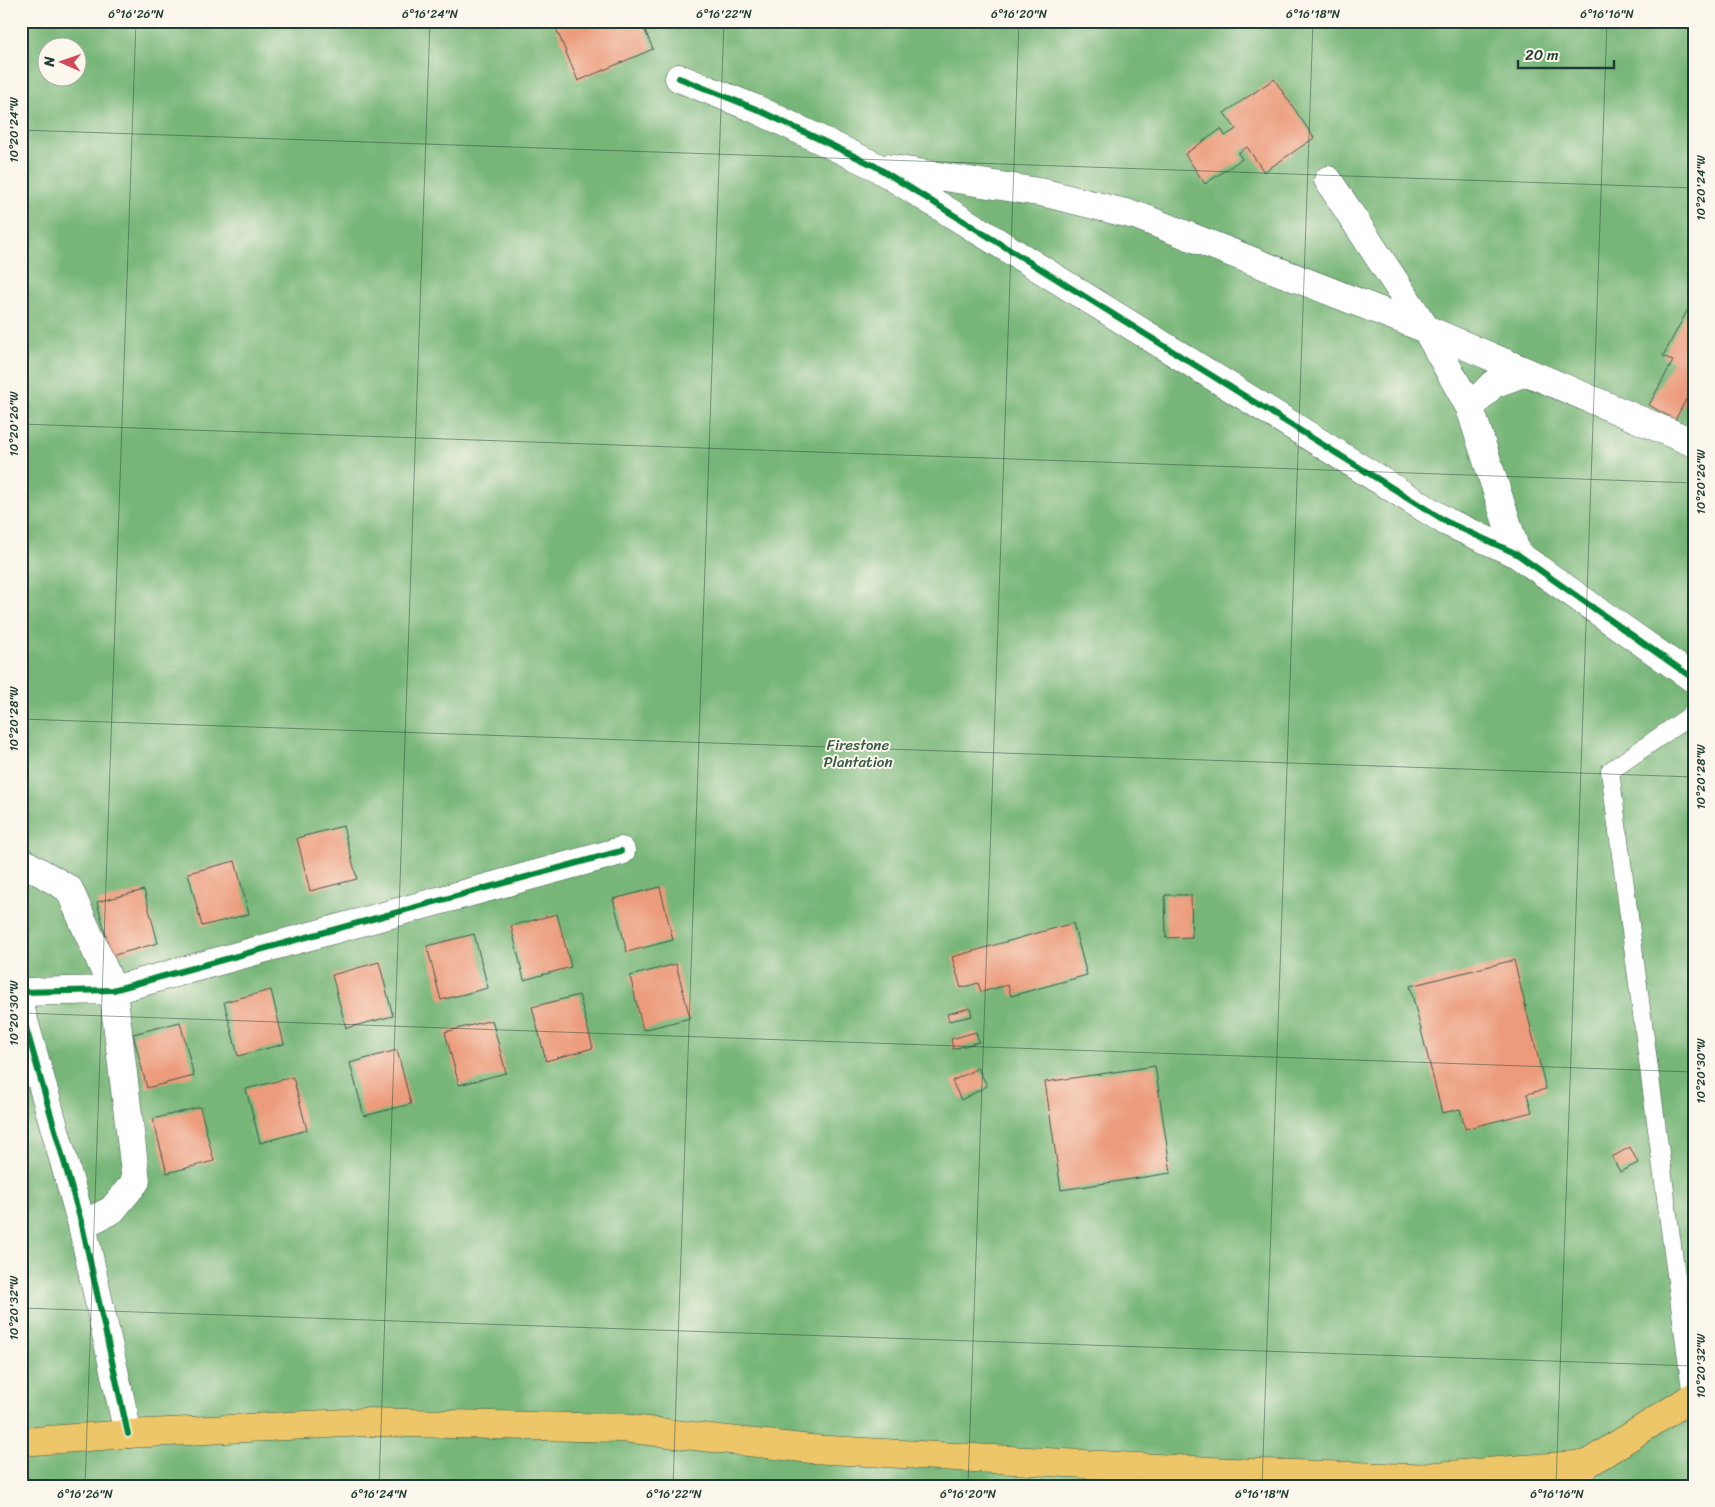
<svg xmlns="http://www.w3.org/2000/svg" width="1715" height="1507" font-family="Sriracha,sans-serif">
	<rect width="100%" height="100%" fill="#fbf7ec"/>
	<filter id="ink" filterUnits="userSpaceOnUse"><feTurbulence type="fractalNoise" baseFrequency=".02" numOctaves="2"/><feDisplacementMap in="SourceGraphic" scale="10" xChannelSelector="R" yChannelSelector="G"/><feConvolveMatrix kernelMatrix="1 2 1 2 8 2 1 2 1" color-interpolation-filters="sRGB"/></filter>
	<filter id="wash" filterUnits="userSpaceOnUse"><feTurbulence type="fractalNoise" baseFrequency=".0096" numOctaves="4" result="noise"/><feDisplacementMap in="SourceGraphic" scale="20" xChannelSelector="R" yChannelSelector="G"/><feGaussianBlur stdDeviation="1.12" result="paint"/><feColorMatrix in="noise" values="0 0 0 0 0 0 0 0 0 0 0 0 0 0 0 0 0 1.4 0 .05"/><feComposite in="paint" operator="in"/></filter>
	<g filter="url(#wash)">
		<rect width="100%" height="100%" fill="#f6e3cb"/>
		<!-- forest -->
		<path fill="#77b678" stroke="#4b7a56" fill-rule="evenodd" d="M21,21H1694V1486H21ZM48,48H78V78H48Z"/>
		<g id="blocks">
			<!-- building -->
			<path fill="#ec9b7c" d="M553,21H641L653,49L578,81Z
				M1274,79L1314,138L1264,172L1247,147L1238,153L1242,159L1205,184L1185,154L1221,129L1225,136L1236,129L1224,113Z
				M1694,298V385L1675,420L1649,405L1673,361L1663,356Z
				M343,826L357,879L310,891L297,838Z
				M235,861L249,914L202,926L188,873Z
				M660,887L673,940L627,952L613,899Z
				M144,890L158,943L111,956L97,902Z
				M1165,895H1191L1192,937L1166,938Z
				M557,914L571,967L524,980L511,926Z
				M1073,923L1087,975L1011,996L1008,985L981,992L978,983L961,988L952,957Z
				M474,934L488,988L441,1000L427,946Z
				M1514,960L1546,1089L1527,1094L1532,1112L1465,1129L1460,1109L1442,1113L1410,986Z
				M379,962L393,1016L346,1028L332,975Z
				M676,964L690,1018L643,1030L630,976Z
				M271,990L284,1044L238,1056L224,1002Z
				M579,995L593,1048L546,1061L532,1007Z
				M970,1008L972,1016L949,1021L947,1014Z
				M492,1020L506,1073L459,1085L445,1032Z
				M180,1022L194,1076L147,1088L133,1034Z
				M976,1032L979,1042L953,1049L951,1039Z
				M397,1050L411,1104L364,1116L350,1063Z
				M1155,1066L1171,1173L1061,1190L1045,1082Z
				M978,1068L987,1086L961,1100L952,1081Z
				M293,1077L307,1130L260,1143L246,1089Z
				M200,1107L214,1161L167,1173L153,1119Z
				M1630,1147L1638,1163L1620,1172L1612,1157Z"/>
		</g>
	</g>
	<g filter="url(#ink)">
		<use href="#blocks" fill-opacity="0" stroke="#3f564b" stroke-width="1"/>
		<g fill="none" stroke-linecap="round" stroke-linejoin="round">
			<defs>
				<path id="service" d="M1692,1397L1610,771L1694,713"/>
				<path id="minor" d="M679,78L756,109L875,166L1447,522L1517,554L1694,679
					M887,168L1045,193L1138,216L1426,329L1694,443
					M1328,180L1426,329L1470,408L1517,554
					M1470,408L1493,384L1526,372
					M21,861L69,889L113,990L136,1181L112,1210L82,1225
					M21,992L113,990L621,851"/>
				<path id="tertiary" d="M21,1010L82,1225L128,1434"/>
				<path id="secondary" d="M1568,1486L1587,1464"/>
				<path id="primary" d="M21,1442L128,1434L366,1422L621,1428L811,1449L1230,1472L1412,1478L1587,1464L1694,1396"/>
			</defs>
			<!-- service casing -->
			<use href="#service" stroke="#3f564b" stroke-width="19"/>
			<!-- minor casing -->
			<use href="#minor" stroke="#3f564b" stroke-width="29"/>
			<!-- tertiary casing -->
			<use href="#tertiary" stroke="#3f564b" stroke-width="29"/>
			<!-- secondary casing -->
			<use href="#secondary" stroke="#3f564b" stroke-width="29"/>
			<!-- primary casing -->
			<use href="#primary" stroke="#3f564b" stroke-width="29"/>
			<!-- service -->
			<use href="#service" stroke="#fff" stroke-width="18"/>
			<!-- minor -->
			<use href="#minor" stroke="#fff" stroke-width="28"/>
			<!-- tertiary -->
			<use href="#tertiary" stroke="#fff" stroke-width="28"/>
			<!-- secondary -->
			<use href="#secondary" stroke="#f7e8c3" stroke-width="28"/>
			<!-- primary -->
			<use href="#primary" stroke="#ecc669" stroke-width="28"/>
			<defs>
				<path id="cycleway" d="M679,78L756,109L875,166L1447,522L1517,554L1694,679
					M21,992L113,990L621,851
					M21,1010L82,1225L128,1434"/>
			</defs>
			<!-- cycleway casing -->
			<use href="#cycleway" stroke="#fbf7ec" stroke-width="9"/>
			<!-- cycleway -->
			<use href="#cycleway" stroke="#00873e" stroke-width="6"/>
		</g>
	</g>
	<!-- ticks -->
	<path fill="none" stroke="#1f3d34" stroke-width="1" stroke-opacity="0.45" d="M21,130L1694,188M21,424L1694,483M21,719L1694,777M21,1013L1694,1072M21,1308L1694,1366M85,1486L136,21M379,1486L430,21M673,1486L724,21M968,1486L1019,21M1262,1486L1313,21M1556,1486L1607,21"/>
	<g text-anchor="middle" stroke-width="4" stroke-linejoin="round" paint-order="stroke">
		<!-- park labels -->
		<g font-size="15" fill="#365b46" stroke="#fbf7ec">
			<text x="858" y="750">Firestone<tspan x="858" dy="17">Plantation</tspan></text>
		</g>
	</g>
	<!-- margin -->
	<rect width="1715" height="1507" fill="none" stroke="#fbf7ec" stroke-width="55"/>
	<!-- north arrow -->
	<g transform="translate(62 62) rotate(272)"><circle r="24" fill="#fbf7ec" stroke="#a3ada2"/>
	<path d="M0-4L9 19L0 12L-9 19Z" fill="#d1495b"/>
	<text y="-8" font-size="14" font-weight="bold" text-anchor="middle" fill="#1f3d34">N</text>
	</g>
	<!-- scale -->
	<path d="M1518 60v8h96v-8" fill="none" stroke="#1f3d34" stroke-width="2.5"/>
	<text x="1525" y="60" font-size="15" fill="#1f3d34" stroke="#fbf7ec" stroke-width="4" paint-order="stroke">20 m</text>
	<rect x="28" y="28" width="1660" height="1452" fill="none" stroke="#1f3d34" stroke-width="2"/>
	<g font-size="12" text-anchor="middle" fill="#1f3d34">
		<text x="136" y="18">6°16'26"N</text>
		<text x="430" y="18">6°16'24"N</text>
		<text x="724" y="18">6°16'22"N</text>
		<text x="1019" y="18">6°16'20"N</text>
		<text x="1313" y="18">6°16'18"N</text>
		<text x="1607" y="18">6°16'16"N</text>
		<text transform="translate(14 130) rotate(-90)" y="4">10°20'24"W</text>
		<text transform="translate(1701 188) rotate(-90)" y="4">10°20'24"W</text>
		<text transform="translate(14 424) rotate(-90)" y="4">10°20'26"W</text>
		<text transform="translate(1701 482) rotate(-90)" y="4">10°20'26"W</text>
		<text transform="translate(14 719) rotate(-90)" y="4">10°20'28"W</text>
		<text transform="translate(1701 777) rotate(-90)" y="4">10°20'28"W</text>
		<text transform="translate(14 1013) rotate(-90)" y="4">10°20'30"W</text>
		<text transform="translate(1701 1071) rotate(-90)" y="4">10°20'30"W</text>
		<text transform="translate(14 1308) rotate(-90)" y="4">10°20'32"W</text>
		<text transform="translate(1701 1366) rotate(-90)" y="4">10°20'32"W</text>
		<text x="85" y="1498">6°16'26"N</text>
		<text x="379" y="1498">6°16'24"N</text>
		<text x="674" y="1498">6°16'22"N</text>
		<text x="968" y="1498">6°16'20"N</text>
		<text x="1262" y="1498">6°16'18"N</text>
		<text x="1557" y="1498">6°16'16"N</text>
	</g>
</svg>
